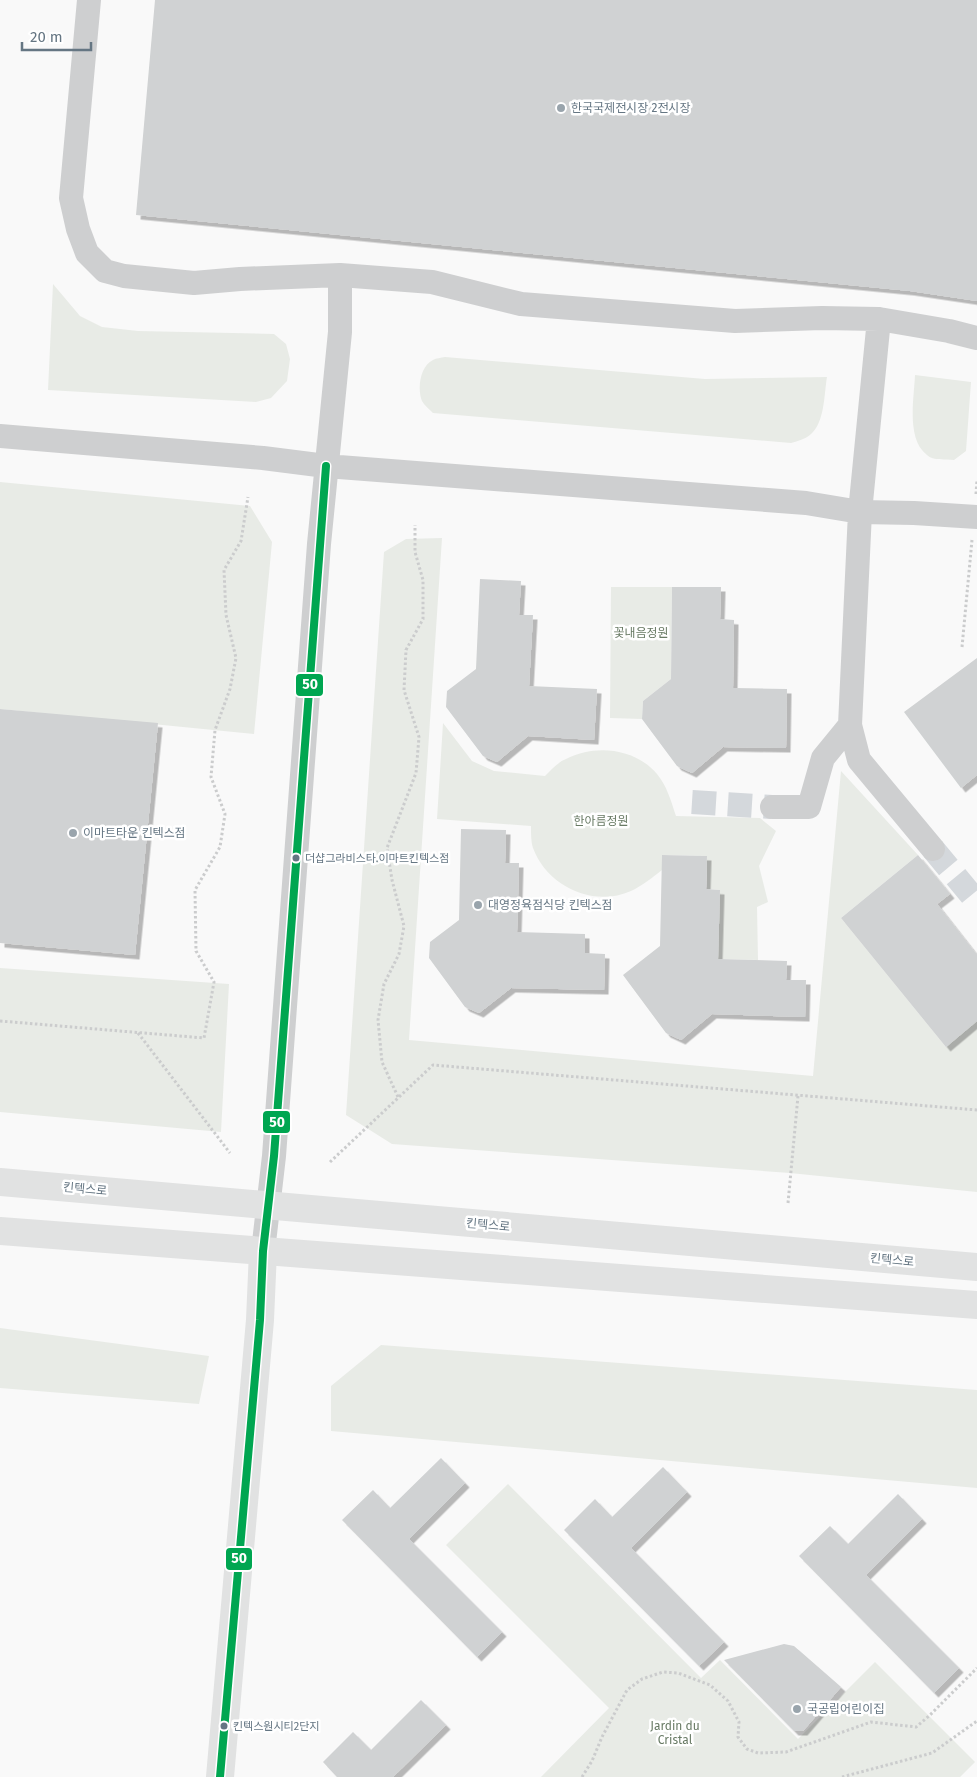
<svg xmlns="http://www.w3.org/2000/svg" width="977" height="1777" font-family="'Fira Sans','Noto Sans KR',sans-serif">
	<defs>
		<filter id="shadow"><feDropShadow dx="4.5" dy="4.5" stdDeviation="0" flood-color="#0004"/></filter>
	</defs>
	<rect width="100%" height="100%" fill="#f9f9f9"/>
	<!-- green -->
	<path fill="#e8ebe6" d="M53,284L80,316L102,327L138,331L274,334L286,344L290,359L287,381L271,398L256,402L48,390Z
		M445,357L705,379L827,377C824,394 825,423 810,435C805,439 798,441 791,443L433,413C429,409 424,405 422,401C417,389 420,366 433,360C436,358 441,358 445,357Z
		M915,375L971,382L966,451L954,460C946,459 933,461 927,455C906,439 914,399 915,375Z
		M0,482L250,506L272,542L254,734L0,709Z
		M442,538L409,1040L813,1076L841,771L918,855L841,918L946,1047L977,1021V1192L790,1173L392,1144L346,1115L384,552L406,539Z
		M611,587H672L671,679L643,701L642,719L610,718Z
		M443,723L472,761L494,771L545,776C551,770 558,762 566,759C595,744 635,748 657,774C667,786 671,801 676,816L760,818L776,831L759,866L768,902L757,907L758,960L718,959L720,890L707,889V856L663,855L662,870C653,877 642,886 631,891C593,908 547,886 533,848C531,842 531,833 531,826L437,819Z
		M0,968L229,984L221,1132L0,1112Z
		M0,1328L209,1356L199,1404L0,1388Z
		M381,1345L977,1390V1488L331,1431V1386Z
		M508,1484L701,1678L720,1660L798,1739L875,1662L975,1762L960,1777H541L609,1708L446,1545Z"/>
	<!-- building -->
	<path fill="#d0d2d3" filter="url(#shadow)" d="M155,0H977V301L910,291L136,215Z
		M480,579L521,581L519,615H533L529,686L597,689L594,740L528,736L497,762L483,756L446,707L447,691L476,669Z
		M672,587H721L720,619L734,620L733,688L787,689L786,748L723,747L692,773L677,766L642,719L643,701L671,679Z
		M977,658V775L961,788L904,712Z
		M0,709L158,723L135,955L0,943Z
		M461,829L506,830L505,863H519L517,932L585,934V953L605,954L604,990L511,988L479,1013L465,1007L429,958L430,942L459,920Z
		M662,855L707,856L706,889L720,890L718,959L787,961L786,980H806L805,1017L712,1014L681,1040L666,1033L623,975L660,946Z
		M918,855L950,894L937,904L977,955V1021L946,1047L841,918Z
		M441,1458L465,1483L409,1539L502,1632L477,1657L342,1520L373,1490L390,1508Z
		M663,1467L687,1492L631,1548L724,1642L699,1666L564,1530L595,1499L612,1517Z
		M898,1494L922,1519L866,1575L959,1668L934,1693L799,1556L830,1526L848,1544Z
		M784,1644L794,1646L841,1687L803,1731H794L724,1660Z
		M421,1700L446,1725L393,1777H337L323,1762L353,1732L371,1750Z"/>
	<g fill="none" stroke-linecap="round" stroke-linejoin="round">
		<!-- minor-tunnel -->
		<path stroke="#d4d8dc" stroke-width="24" stroke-dasharray="24 12" stroke-linecap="butt" d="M692,802L772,807
			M933,849L977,902"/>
		<!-- path -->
		<path stroke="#cbcccd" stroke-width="3" stroke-dasharray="2.5 2.5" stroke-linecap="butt" d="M976,494L977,480
			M962,647L972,540
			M0,1021L204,1038L214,982L196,951L195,890L220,847L225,814L211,777L215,730L230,689L236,658L226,615L224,570L241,541L248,497
			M138,1033L230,1153
			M398,1097L382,1062L378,1020L384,984L399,954L404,926L392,880L387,848L416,773L419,737L404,690L406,650L423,619V580L415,552V525
			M330,1162L433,1065L977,1110
			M788,1203L798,1096
			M582,1777L592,1761L602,1737L627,1690L642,1679L663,1672L678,1673L710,1685L728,1701L739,1722L738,1737L747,1749L758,1753L786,1752L871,1722L916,1727L929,1716L977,1668
			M842,1777L932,1753L977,1721"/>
		<!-- minor -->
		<path stroke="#cecfd0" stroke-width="24" d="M89,0L71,198L78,229L87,253L105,271L124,276L194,283L240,279L340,275L432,282L521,304L735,321L822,318L879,319L949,331L977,338
			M879,319L860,512L850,725L859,760L933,849
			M0,436L263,458L326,466L806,503L860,512L914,513L977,517
			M772,807H809L823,758L850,725
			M263,1251L274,1156L319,544L340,332V275"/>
		<!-- major -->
		<path stroke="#e1e2e2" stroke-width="28" d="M0,1182L977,1267
			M0,1231L977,1305
			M220,1777L260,1320L263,1251"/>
		<defs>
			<path id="bus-1" d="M220,1777L260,1320L263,1251L274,1156L326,466"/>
		</defs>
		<!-- bus-1 casing -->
		<use href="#bus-1" stroke="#fff" stroke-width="11"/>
		<!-- bus-1 -->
		<use href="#bus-1" stroke="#00a651" stroke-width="8"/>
	</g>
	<!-- markers -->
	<g fill="#99a4ac" stroke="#fff" stroke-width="2">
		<circle cx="561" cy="108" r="5"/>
		<circle cx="73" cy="833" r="5"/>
		<circle cx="478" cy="905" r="5"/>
		<circle cx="797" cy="1709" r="5"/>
	</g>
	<g fill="#657683" stroke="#fff" stroke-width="2">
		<circle cx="296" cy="858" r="4.5"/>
		<circle cx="224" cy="1726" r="4.5"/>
	</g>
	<g text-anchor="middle" stroke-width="5" stroke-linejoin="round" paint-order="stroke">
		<!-- bus labels -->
		<g font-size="11" fill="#657683" stroke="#fff" text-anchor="start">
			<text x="305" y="862">더샵그라비스타.이마트킨텍스점</text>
			<text x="233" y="1730">킨텍스원시티2단지</text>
		</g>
		<!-- poi labels -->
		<g font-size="12" fill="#657683" stroke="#fff" text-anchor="start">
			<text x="571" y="112">한국국제전시장 2전시장</text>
			<text x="83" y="837">이마트타운 킨텍스점</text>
			<text x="488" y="909">대영정육점식당 킨텍스점</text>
			<text x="807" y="1713">국공립어린이집</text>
		</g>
		<!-- park labels -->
		<g font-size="12" fill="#687a64" stroke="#fff">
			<text x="641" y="637">꽃내음정원</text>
			<text x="601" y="825">한아름정원</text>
			<text x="675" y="1730">Jardin du<tspan x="675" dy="14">Cristal</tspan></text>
		</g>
		<!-- street labels -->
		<g font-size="12" fill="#657683" stroke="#fff">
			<text transform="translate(85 1189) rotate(5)" y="4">킨텍스로</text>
			<text transform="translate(488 1225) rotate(5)" y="4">킨텍스로</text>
			<text transform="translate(892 1260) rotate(5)" y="4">킨텍스로</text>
		</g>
	</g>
	<g stroke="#fff" stroke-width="2">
		<rect x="295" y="673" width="29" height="24" rx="5" fill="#00a651"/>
		<rect x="262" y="1110" width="29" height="24" rx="5" fill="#00a651"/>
		<rect x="225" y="1547" width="28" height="24" rx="5" fill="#00a651"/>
	</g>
	<g font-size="14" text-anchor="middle" font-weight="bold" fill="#fff">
		<text x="310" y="689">50</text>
		<text x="277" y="1127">50</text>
		<text x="239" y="1563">50</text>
	</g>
	<!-- scale -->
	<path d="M22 42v8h69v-8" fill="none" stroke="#657683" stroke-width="2.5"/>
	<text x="30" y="42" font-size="15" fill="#657683" stroke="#ffffff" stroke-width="4" paint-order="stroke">20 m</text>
</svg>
